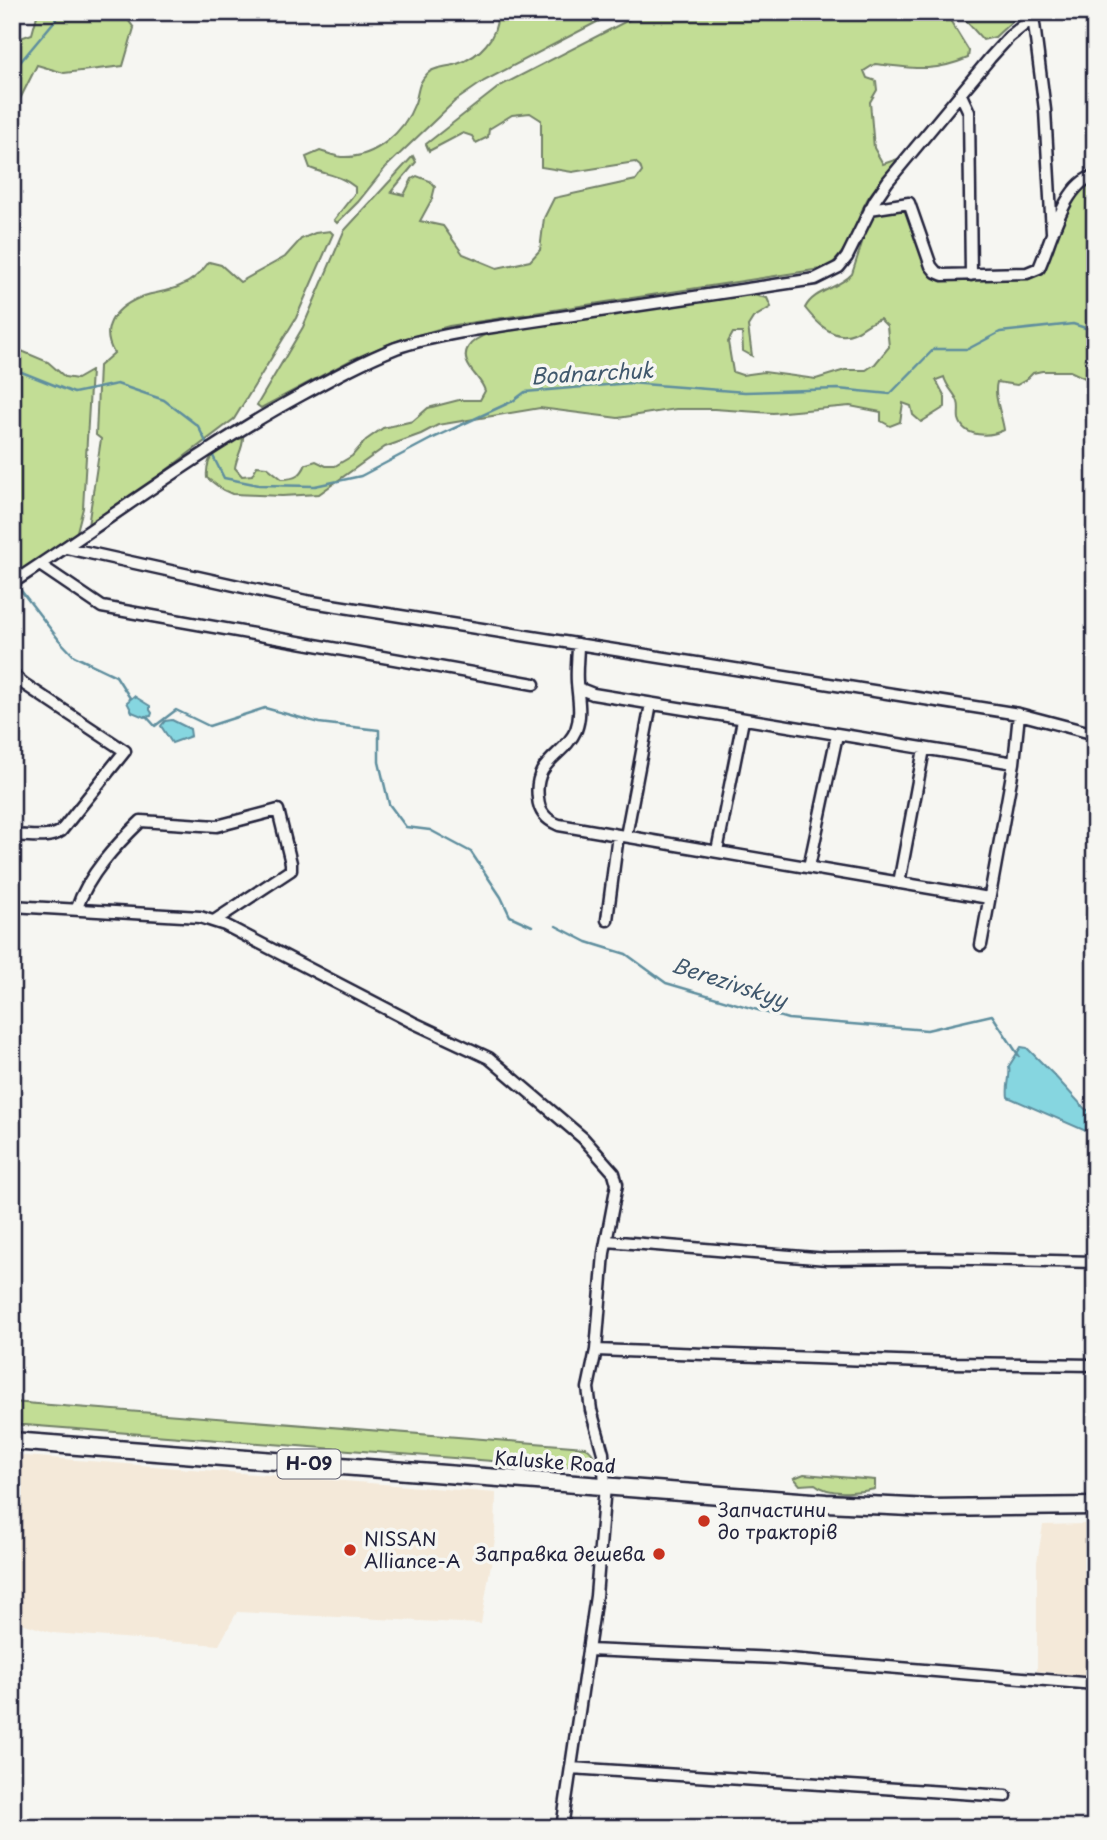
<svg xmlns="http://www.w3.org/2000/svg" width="1107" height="1840" font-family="'Playpen Sans',sans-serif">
	<rect width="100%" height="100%" fill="#f6f6f2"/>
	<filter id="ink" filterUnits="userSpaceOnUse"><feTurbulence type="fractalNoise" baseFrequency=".0143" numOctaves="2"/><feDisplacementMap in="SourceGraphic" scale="14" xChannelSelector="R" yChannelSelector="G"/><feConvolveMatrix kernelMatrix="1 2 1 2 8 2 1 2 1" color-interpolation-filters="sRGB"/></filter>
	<g filter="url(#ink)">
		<!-- built -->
		<path fill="#f4e9d9" d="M12,1455L496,1493L495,1539L481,1624L237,1612L219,1645L53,1633L12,1620Z
			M1085,1524L1095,1528V1677L1037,1671V1562L1043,1525Z"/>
		<!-- green -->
		<path fill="#c2dd95" stroke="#728068" stroke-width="2" d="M38,12H122L134,28L123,66L64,73L37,65L12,115V41L32,34Z
			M497,12H616L484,81L455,101L386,167L358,202L337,223L334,220L355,193V187C341,175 326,175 310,168L306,157L320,151C327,153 335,156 341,157C375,159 404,132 415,103C419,91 417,84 427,74C433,67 448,67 457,64C479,57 499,37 497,12Z
			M644,12H945L969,51L968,58C932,73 913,68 875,64L864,71L867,78L876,81L877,90L870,102L874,148L883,164L901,158V161C890,173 876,185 868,198C854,223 851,250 827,268L449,326L394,342L353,359L261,408L257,405L303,327L344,231L413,156L416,162L391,192L404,195L412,179L417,176L430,181L435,187L432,199L420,221L443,226L463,254L497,268L530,261L540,250L544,218L554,198L636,180L642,172L640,166L635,162L572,172L541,167V120L530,113L512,115L489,129L488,137L476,143L472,136L463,133L429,151L426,144L500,86Z
			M958,12H1022L995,37L983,40Z
			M1095,178V379H1087L1070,371H1042L1033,373L1026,380L1017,385L997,382C993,396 1002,415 1004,430C990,437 964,438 959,419C958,414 960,407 958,402C955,393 947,388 944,377L936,380L945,397V407L921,422L913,415L911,406L903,403L900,422L890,426L881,421V412L850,406L773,413L714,409H676L618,418L540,408L438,425L421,434L385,447L319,494L282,496L232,494L223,490L207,478C205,455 221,443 243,438C243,450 236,457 235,468L242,476L252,475L257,466L267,467L282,479C295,479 301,476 306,464L316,461L326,466H335L352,456L366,440L383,428L413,421L428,408L459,400H480L485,391C482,381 475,376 470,368C452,340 495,331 513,326L737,292L767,298L771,307L753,318L748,326L752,356L743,351L742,333H733L728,342L733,372L742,375L764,372L816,379L845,370H866L875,364L889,347L887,326L880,319C869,322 863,329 854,333C834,342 816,322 805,308C814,290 838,289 852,274L870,218L878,213L909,207L938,275H1032L1072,194Z
			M330,231L333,234L296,318L234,419L90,528L88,526L101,439L96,435L99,366L114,353C98,326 117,306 144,296C156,292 168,292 180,286C193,281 201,273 209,262L221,265L240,282L285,257L301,239L315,233Z
			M12,347L48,362L65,377L77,379L91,371L83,508L75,539L12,580V431L18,427L19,422L12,407V373L17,376L16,362L12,360Z
			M12,1402L585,1447C593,1452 597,1458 592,1467L582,1468L12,1424Z
			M804,1474L875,1480V1489C858,1493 828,1495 815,1484L800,1485L794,1478Z"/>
		<!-- water -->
		<path fill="#86d6e0" stroke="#5e8e9e" stroke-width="2" d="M134,696L150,706V710L152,713L151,716L144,717L132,712L127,702Z
			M172,720L190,729L191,736L172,743L161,726L165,721Z
			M1021,1047L1027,1048L1053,1074L1085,1109L1095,1113V1135L1008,1097C1006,1086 1011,1077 1009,1066Z"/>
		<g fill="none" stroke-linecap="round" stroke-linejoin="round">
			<!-- stream -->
			<path stroke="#5e8e9e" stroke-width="2.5" d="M12,72L62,12
				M19,371L74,393L117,384L164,400L198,426L224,478L259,485L315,486L361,476L431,439L513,401L525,392L630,383L745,392L838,389L890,394L934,349H968L1000,332L1073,324L1095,331
				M16,584L59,640L74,656L116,676L130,698
				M146,716L155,726L176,710L209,726L265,708L319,723L379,730V762L389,804L406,827L430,830L471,852L501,897L510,916L532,926
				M556,926L587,942L626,954L666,983L788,1019L927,1030L992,1015L1019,1056"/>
			<defs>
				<path id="street" d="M1033,16L1045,110L1052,232
					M961,95L969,112L971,275
					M870,209L909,203L931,266L936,272L943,275L1027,273L1039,268C1051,242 1064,182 1095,176
					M67,548L306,601L1019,714L1095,734
					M40,565L102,607L534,684
					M12,583C109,520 200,450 301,395C332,378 363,361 396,348C421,339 447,335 473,330L815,279L839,267L847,257L875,200L888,181L990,58L1009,37L1040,12
					M578,644C578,656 576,669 577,682C578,698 582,714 576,730C564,757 533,760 538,798C539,812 546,820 559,825L989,898
					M12,674L24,684L125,751L61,831C48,840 28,835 12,835
					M578,688L593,694L1014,763
					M626,836L651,704
					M717,851L743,720
					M809,867L837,735
					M899,883L924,749
					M12,906L200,917L225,925L412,1022L489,1058L583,1138L614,1173L617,1184L604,1253L596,1350L588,1388L591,1410L603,1453L605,1486L596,1596L562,1828
					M77,908C88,875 116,845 141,821L217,826L278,810L291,863V870L214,921
					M607,920L618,835
					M981,945L1014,763L1019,714
					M607,1241L827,1259L930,1258L1095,1262
					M596,1350L951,1363L1095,1365
					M588,1650L777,1658L1095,1684
					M571,1768L1006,1796"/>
				<path id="primary" d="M12,1441L826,1503L931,1508L1095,1506"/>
			</defs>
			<!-- street casing -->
			<use href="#street" stroke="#22223b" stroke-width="15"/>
			<!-- primary casing -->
			<use href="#primary" stroke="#22223b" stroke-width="21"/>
			<!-- street -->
			<use href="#street" stroke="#f6f6f2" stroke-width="10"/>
			<!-- primary -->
			<use href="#primary" stroke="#f6f6f2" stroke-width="16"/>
		</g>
	</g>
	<!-- markers -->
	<g fill="#c8321e" stroke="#f6f6f2" stroke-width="2.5">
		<circle cx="704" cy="1521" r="7"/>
		<circle cx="350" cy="1550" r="7"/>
		<circle cx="659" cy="1554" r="7"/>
	</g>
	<g text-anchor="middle" stroke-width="7" stroke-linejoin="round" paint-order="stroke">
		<!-- shield labels -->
		<rect fill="#f6f6f2" stroke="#626272" stroke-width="2" x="277.5" y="1449.5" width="63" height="29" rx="5"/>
		<g font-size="18" font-weight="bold" fill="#22223b">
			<text x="309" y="1470">Н-09</text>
		</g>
		<!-- street labels -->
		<g font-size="19" fill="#22223b" stroke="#f6f6f2">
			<text transform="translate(555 1462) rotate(4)" y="7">Kaluske Road</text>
		</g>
		<!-- poi labels -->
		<g font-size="19" fill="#22223b" stroke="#f6f6f2" text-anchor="start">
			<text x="718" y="1517">Запчастини<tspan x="718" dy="22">до тракторів</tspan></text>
			<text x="364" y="1546">NISSAN<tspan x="364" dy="22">Alliance-A</tspan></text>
			<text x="645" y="1561" text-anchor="end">Заправка дешева</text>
		</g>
		<!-- water labels -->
		<g font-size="21" font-style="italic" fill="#40586d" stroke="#f6f6f2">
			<text transform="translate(592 374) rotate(-3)" y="7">Bodnarchuk</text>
			<text transform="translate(729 983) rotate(18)" y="7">Berezivskyy</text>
		</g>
	</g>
	<!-- margin -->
	<rect width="1107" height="1840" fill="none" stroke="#f6f6f2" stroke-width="42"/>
	<rect x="21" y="21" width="1065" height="1798" fill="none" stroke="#22223b" stroke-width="2.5" filter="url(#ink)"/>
</svg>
